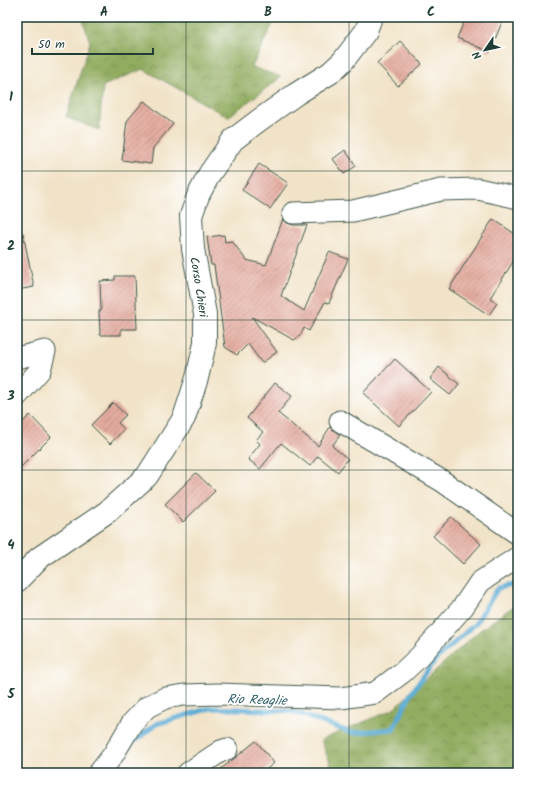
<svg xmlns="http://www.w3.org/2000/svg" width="535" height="790" font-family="Kalam,sans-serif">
	<defs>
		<pattern id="forest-crowns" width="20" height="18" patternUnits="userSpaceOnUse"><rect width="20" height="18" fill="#91ac5f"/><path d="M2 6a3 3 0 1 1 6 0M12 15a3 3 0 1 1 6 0" fill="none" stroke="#768d4f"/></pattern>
		<pattern id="building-hatch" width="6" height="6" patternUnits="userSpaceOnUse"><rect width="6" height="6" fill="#e4ab9f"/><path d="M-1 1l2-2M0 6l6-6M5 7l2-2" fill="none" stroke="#b88c82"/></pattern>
	</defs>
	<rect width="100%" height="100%" fill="#fff"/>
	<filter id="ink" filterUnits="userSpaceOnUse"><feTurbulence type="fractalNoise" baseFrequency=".025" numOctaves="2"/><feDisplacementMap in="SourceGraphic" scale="8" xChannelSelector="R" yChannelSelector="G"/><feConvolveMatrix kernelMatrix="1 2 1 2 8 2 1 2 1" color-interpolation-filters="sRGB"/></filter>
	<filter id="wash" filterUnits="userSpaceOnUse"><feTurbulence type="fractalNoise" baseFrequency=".012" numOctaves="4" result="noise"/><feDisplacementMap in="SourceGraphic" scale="16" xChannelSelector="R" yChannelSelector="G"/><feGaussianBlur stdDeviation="0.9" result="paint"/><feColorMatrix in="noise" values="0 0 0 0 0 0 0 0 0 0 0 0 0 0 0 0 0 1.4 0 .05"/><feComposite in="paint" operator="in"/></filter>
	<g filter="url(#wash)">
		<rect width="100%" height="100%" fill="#f1e3c7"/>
		<!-- forest -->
		<path fill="url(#forest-crowns)" stroke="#58744a" d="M82,17H276L252,67L281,77L228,117L143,69L103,86L99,130L66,117L90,42Z
			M518,603V773H334L321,740L392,710L479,631Z"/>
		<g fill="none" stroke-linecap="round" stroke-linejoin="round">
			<!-- stream -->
			<path stroke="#59aad3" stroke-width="5" d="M129,747L132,743L156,724L211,708L292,711L352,733L393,729L410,695L435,660L475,624L498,588L518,584"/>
		</g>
		<g id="blocks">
			<!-- building -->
			<path fill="url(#building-hatch)" d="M466,17H504L490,52L457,38Z
				M400,41L422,64L398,86L377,63Z
				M144,101L173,124L153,148L151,164L122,160L127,121Z
				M345,150L356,166L344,174L333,159Z
				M259,164L288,183L270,209L242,190Z
				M283,219L287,223L293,225H307L281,296L304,311L329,252L348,259L329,303L325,302L309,331L304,328L300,336L294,340L252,317L277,352L262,363L248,344L237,355L225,347L214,265H211L207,237L224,235L225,242L232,241L246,260L266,265Z
				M493,219L518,236V254L490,298L497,303L489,315L449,289Z
				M23,233L34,287L17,290V234Z
				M115,276H135L137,329H121V335H100L99,311H101L100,281L115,280Z
				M395,359L431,392L399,426L363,393Z
				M439,367L459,384L450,395L430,379Z
				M275,383L292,396L278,413L318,446L330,427L340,435L332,446L348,459L338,472L318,456L310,466L281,443L260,469L248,459L260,444L256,440L263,432L247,418Z
				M113,403L126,415L118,423L124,429L110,444L91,425Z
				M30,415L51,437L17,471V428Z
				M196,473L215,491L183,522L165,504Z
				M451,517L481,544L463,564L433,536Z
				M256,741L274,763L262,773H216Z"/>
		</g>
	</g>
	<g filter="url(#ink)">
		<use href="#blocks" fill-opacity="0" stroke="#3e564a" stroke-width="1"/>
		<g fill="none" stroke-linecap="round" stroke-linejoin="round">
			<defs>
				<path id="minor" d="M293,213L353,211L441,190L478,189L518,198
					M17,396L40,370L45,351L21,357
					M340,421L442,481L518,534
					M99,773L113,755L132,723L147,707L165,698L184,695L218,694L341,698L375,693L403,672L420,656L463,607L480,582L518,557
					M188,773L221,751L227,749"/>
				<path id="major" d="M17,581L39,558L107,512L147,476L184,418L197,378L205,343V314L193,249L191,216L198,196L210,173L233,140L258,121L296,94L330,73L343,61L366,31L371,17"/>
			</defs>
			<!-- minor casing -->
			<use href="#minor" stroke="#3e564a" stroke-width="23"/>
			<!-- major casing -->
			<use href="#major" stroke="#3e564a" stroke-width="24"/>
			<!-- minor -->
			<use href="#minor" stroke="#fff" stroke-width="21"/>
			<!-- major -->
			<use href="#major" stroke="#fff" stroke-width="22"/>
		</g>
	</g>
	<!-- grid -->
	<path fill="none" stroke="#1f3d34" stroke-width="1" stroke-opacity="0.55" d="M186,17V773M349,17V773M17,171H518M17,320H518M17,470H518M17,619H518"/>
	<g text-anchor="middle" stroke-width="4" stroke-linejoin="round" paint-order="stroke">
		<!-- street labels -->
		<g font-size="12" fill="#1f3d34" stroke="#fff">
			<text transform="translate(199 287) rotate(81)" y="4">Corso Chieri</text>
		</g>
		<!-- water labels -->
		<g font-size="13" font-style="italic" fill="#33636c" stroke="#fff">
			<text transform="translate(257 699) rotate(2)" y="5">Rio Reaglie</text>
		</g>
	</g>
	<!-- margin -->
	<rect width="535" height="790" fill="none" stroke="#fff" stroke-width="44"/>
	<!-- north arrow -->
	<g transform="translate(485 50) rotate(236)" stroke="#ffffff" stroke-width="3" paint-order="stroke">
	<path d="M0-3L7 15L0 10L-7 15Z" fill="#1f3d34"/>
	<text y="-6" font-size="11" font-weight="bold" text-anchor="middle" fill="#1f3d34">N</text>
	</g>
	<!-- scale -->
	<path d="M32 48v6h121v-6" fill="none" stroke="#1f3d34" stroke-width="2"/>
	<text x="38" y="48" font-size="12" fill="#1f3d34" stroke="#ffffff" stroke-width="3" paint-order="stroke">50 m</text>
	<rect x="22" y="22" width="491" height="746" fill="none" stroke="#1f3d34" stroke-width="1.5"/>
	<g font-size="13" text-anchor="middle" font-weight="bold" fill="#1f3d34">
		<text x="104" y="16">A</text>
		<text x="268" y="16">B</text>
		<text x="431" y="16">C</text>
		<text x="11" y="101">1</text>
		<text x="11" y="250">2</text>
		<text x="11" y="400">3</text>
		<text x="11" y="549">4</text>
		<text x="11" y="698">5</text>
	</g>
</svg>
